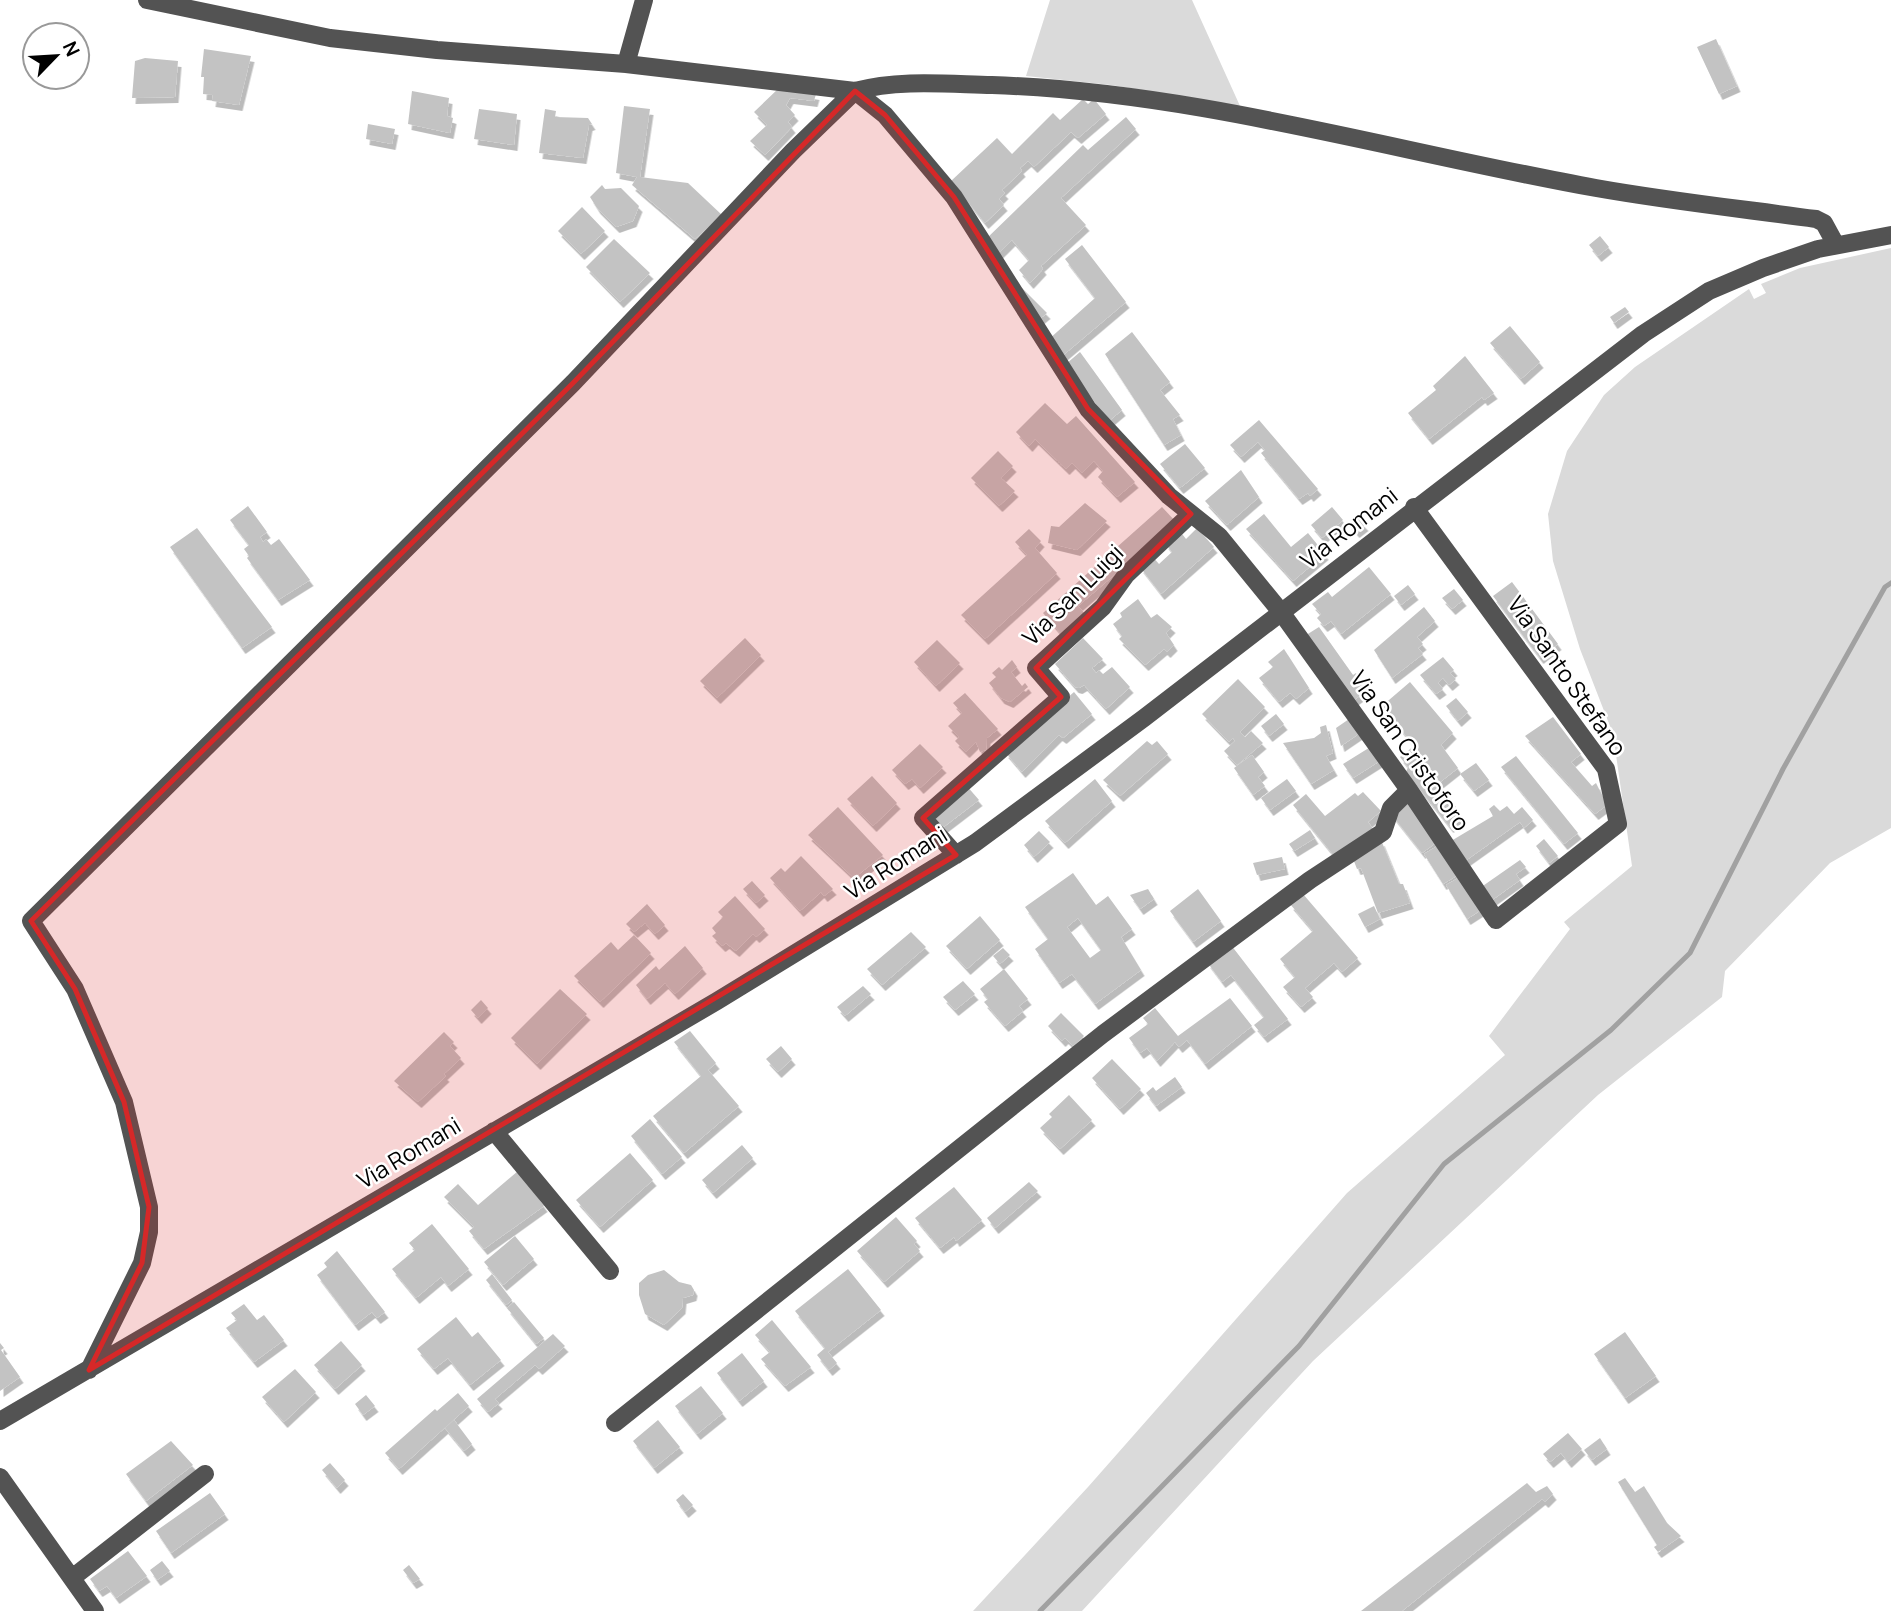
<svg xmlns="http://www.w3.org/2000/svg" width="1891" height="1611" font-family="Manrope,sans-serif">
	<defs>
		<filter id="shadow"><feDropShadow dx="3.5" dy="6" stdDeviation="0" flood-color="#0004"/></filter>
	</defs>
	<rect width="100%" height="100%" fill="#fff"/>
	<!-- green -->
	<path fill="#dadada" d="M1050,0H1192L1240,106L1111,85L1026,76Z
		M1891,248V828L1830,863L1725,971L1722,997L1598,1095L1313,1361L1082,1611H973L1088,1487L1347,1193L1505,1055L1489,1036L1570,929L1564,922L1632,866L1613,734L1580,649L1553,561L1548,514L1567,451L1604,395L1635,367L1749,289L1754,299L1766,293L1761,284L1800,268Z"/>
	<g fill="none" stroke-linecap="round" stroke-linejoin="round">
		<!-- stream -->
		<path stroke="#a1a1a1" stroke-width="5" d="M1040,1611L1299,1346L1444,1164L1611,1030L1690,953L1783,769L1885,587L1891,583"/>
	</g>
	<!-- building -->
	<path fill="#c3c3c3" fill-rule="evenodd" filter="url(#shadow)" d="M1716,39L1737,86L1719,94L1697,47Z
		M204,49L251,56L239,105L212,101L213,95L203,94L204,77H201Z
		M145,58L178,61L175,97L132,98L135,61Z
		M779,88L816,94L814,101L790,98L786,105L795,115L788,122L792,127L765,155L750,141L767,125L754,112Z
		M412,91L449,98L447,116L453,118L450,133L408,124Z
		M1083,99L1088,104L1094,99L1106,114L1078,138L1071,132L1034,167L1028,161L1020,168L1022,171L1002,190L1005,193L999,199L1004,205L985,223L951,181L997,138L1012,154L1053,113L1060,120Z
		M624,106L650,109L640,177L688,183L722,215L695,239L632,185L637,177L616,173Z
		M479,109L517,114L514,145L474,139Z
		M545,109L556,111L555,117L588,118L592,124L589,125L583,158L539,153Z
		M1126,117L1136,129L1061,198L1086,225L1041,266L1043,269L1030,283L1019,270L1029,260L1012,240L997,255L984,241L1083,145L1088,150Z
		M368,124L395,129L392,144L366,139Z
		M602,185L605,189L621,188L639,206L633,221L616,227L597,208L590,197Z
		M582,207L605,231L581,254L558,231Z
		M1600,236L1609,247L1598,256L1589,245Z
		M614,239L650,273L620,302L586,267Z
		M1082,245L1126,302L1061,357L1048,340L1095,298L1065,259Z
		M1022,288L1047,313L1036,322L1016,292Z
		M1625,307L1629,312L1614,323L1610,317Z
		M1510,326L1540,362L1521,379L1490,343Z
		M1132,332L1170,382L1160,390L1180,415L1173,419L1181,435L1164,445L1105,354Z
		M1080,352L1122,410L1109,421L1066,364Z
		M1465,356L1494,393L1484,400L1482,397L1429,439L1408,413L1436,390L1433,386Z
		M1045,403L1067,424L1076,416L1135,482L1117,497L1098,477L1103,471L1094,461L1082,473L1072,463L1066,469L1035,439L1029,446L1016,432Z
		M1259,420L1318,489L1310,496L1308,493L1299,499L1261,453L1265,450L1258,442L1241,457L1230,445Z
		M1185,444L1205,468L1180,488L1160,464Z
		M998,451L1013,466L1001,478L1015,491L999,506L971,478Z
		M1241,470L1259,497L1227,525L1205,501Z
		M1085,503L1107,521L1077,550L1048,543L1051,526L1059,527Z
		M248,506L267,532L260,537L263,542L266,539L271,545L279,539L310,580L278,600L247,558L249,556L244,549L249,545L230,520Z
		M1162,507L1176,522L1078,606L1086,615L1063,636L1043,613Z
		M1332,507L1343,520L1322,538L1311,525Z
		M1264,514L1291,547L1308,533L1325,554L1293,581L1246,529Z
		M1356,516L1365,525L1356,532L1348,523Z
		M197,528L272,627L242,648L170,547Z
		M1197,528L1214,547L1161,594L1140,567L1152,556L1159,564L1172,552L1165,543L1179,530L1186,539Z
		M1029,529L1041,541L1035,548L1057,573L985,639L961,615L1027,555L1015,542Z
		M1369,567L1391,594L1341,634L1331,621L1324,626L1317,618L1321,614L1312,604L1328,592L1332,597Z
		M1512,582L1558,644L1540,658L1493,596Z
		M1408,585L1415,594L1401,605L1394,596Z
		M1454,589L1463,600L1452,609L1442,598Z
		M1138,599L1151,618L1157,614L1172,627L1166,633L1174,645L1167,652L1164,649L1145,665L1119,639L1122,636L1113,624L1122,617L1120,613Z
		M1424,607L1435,621L1417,637L1423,644L1418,648L1423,654L1392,678L1374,650Z
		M1319,627L1353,675L1356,673L1369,689L1350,703L1303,637Z
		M745,638L761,655L717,698L700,681Z
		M1083,638L1103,659L1092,668L1096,673L1099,670L1103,674L1112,667L1130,687L1106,709L1084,685L1079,688L1075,687L1055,664Z
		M937,640L960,663L936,686L914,662Z
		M1284,649L1309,688L1296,699L1290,693L1279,702L1259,678L1273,667L1268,662Z
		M1443,657L1454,670L1450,673L1456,679L1449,685L1443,678L1438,683L1443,689L1436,694L1420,675Z
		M1012,660L1017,667L1011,672L1022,686L1025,683L1028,687L1010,702L1001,698L989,683L996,677L992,673L999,667L1002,670Z
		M1238,679L1265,707L1240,732L1245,737L1251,731L1263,743L1237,765L1224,751L1235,741L1233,738L1229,742L1202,714Z
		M1410,682L1453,733L1441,745L1458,768L1439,783L1463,817L1450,827L1406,772L1408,767L1400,757L1414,746L1382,706Z
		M1074,692L1092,714L1063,738L1059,735L1022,772L1005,752Z
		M965,693L998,729L987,738L986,750L980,752L976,742L966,752L955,741L959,737L948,726L962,713L953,703Z
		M1456,698L1468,712L1458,721L1446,706Z
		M1276,714L1284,724L1269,736L1261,726Z
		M1352,717L1363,731L1341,746L1336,728Z
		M1553,717L1581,754L1571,762L1592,786L1596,783L1607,805L1595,814L1525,736Z
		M1326,725L1333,753L1326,756L1334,770L1311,784L1283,743L1314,738L1321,733L1320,727Z
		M1147,741L1152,745L1157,741L1168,754L1120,796L1103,780Z
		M920,744L943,767L920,788L912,779L905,784L892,770Z
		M1372,746L1383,759L1353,778L1343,764Z
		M1252,755L1264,772L1258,777L1265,786L1253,795L1234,768Z
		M1516,756L1578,833L1564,844L1501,767Z
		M1476,763L1489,780L1474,791L1460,774Z
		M872,776L897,803L873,826L847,799Z
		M1095,779L1112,801L1065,843L1045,821Z
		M1287,779L1296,791L1270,810L1261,798Z
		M966,785L979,800L941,829L930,816Z
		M1363,792L1381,811L1368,822L1373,829L1335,857L1293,805L1306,794L1325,816L1355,793L1358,796Z
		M1407,803L1437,842L1422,853L1392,815Z
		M1494,805L1500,811L1507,806L1514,814L1522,807L1533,820L1524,828L1520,822L1461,864L1446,844L1493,816L1489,809Z
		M838,807L883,855L854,878L808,835Z
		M1310,830L1315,838L1294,851L1289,844Z
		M1039,831L1050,842L1034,857L1024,845Z
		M1544,839L1558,856L1549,863L1536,846Z
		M1381,840L1399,884H1403L1410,903L1378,913L1361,868L1357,869L1352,856Z
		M1439,845L1458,875L1443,884L1424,854Z
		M801,856L833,889L824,896L821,892L800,911L770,878L781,868L785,872Z
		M1282,857L1285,869L1257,875L1253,863Z
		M1520,860L1526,867L1516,874L1520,880L1488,903L1477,890Z
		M1073,873L1096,905L1108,896L1132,929L1121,937L1141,970L1095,1004L1072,974L1059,983L1035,949L1048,939L1025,907ZM1078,918L1101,950L1090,958L1067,927Z
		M1460,877L1481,910L1467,919L1446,885Z
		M752,881L765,895L756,903L743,889Z
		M1148,889L1154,899L1140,909L1130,895Z
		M1198,889L1221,921L1193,942L1170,911Z
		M1303,894L1358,958L1342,972L1334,963L1305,988L1313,997L1301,1007L1283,987L1295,977L1280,959L1313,931L1290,904Z
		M735,896L765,929L756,937L753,934L736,951L726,943L722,946L712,936L716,933L712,928L723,917L718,912Z
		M647,904L665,925L655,934L645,923L634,932L626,924Z
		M1374,906L1380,919L1365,927L1358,914Z
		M980,916L1000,940L967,969L946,946Z
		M911,932L926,947L882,985L867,969Z
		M634,935L651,953L600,1002L574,976L611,942L618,950Z
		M1231,945L1288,1019L1264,1037L1254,1025L1264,1017L1231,975L1222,982L1207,962Z
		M685,946L703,968L675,994L665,983L647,999L636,985L656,966L659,970Z
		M1003,948L1010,955L1000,964L993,956Z
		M1004,969L1028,999L1019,1006L1023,1011L1005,1026L984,1002L988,999L980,989Z
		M963,981L975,994L955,1010L943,997Z
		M863,986L871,994L845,1016L837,1007Z
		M560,989L587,1014L537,1064L511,1038Z
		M1230,998L1252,1026L1205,1064L1187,1040L1179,1047L1175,1042L1157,1061L1147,1048L1140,1053L1129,1038L1148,1024L1143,1018L1155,1008L1178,1036Z
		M481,1000L488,1008L478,1018L471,1010Z
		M1061,1013L1084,1036L1073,1046L1065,1038L1062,1041L1048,1026Z
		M690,1031L716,1063L708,1070L739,1106L684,1153L653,1116L701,1076L674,1042Z
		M444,1032L454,1042L450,1046L461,1058L444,1074L446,1076L418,1102L394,1081Z
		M781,1046L792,1059L778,1072L766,1059Z
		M1112,1059L1141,1089L1120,1109L1092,1078Z
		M1175,1077L1182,1087L1156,1106L1146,1093L1153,1087L1156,1091Z
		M1069,1095L1092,1120L1060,1149L1040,1128L1052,1117L1049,1114Z
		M650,1119L682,1157L662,1174L631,1136Z
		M742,1145L753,1158L713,1193L702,1180Z
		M630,1153L653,1180L600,1227L576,1200Z
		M518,1171L544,1206L484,1249L469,1231L474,1227L444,1197L458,1184L478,1205Z
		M1029,1182L1038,1191L995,1228L987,1218Z
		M954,1187L982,1220L956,1241L954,1237L940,1248L915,1218Z
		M896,1217L917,1241L914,1244L920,1251L884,1282L857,1251Z
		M432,1224L469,1269L448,1286L441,1277L416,1298L392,1269L415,1250L409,1243Z
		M515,1236L534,1259L503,1285L484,1262Z
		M337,1251L385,1312L377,1318L372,1312L355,1325L317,1275L327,1267L324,1263Z
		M848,1269L881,1310L828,1352L837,1363L829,1370L817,1355L825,1348L795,1311Z
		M664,1270L679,1282L691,1285L694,1290L693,1295L683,1298L682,1308L664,1325L645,1314L639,1295V1283L648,1275Z
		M492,1274L512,1300L506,1305L486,1280Z
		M514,1302L544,1338L536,1344L507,1308Z
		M244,1304L257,1320L264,1315L284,1340L254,1362L226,1328L237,1320L231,1313Z
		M456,1317L472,1337L478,1332L501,1360L470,1385L448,1358L434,1369L417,1349Z
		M772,1320L811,1367L785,1386L761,1359L770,1352L755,1335Z
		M1625,1332L1656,1376L1625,1398L1594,1354Z
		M553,1334L565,1346L539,1369L535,1365L495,1399L499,1403L488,1412L477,1399Z
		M341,1341L362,1365L335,1389L314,1365Z
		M0,1343L4,1348L1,1350L20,1377L0,1391Z
		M742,1353L764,1381L739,1401L717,1373Z
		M295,1369L316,1392L284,1422L262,1397Z
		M701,1386L723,1413L697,1434L675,1406Z
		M458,1393L469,1406L399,1469L385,1453L435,1409L437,1411Z
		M366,1395L375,1406L363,1415L355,1404Z
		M454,1420L472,1444L464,1451L445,1428Z
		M658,1420L680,1447L654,1468L633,1441Z
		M1568,1433L1582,1449L1568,1462L1561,1453L1550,1462L1543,1454Z
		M1600,1438L1607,1449L1592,1460L1584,1450Z
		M171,1441L193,1465L146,1501L126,1474Z
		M330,1463L345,1480L337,1488L322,1470Z
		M1625,1478L1635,1492L1644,1486L1667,1523L1681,1536L1658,1552L1654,1547L1657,1545L1618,1482Z
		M1527,1483L1536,1492L1547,1486L1553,1494L1545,1502L1542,1499L1402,1611H1361Z
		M210,1493L225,1514L171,1553L156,1531Z
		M683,1494L693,1505L685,1512L676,1500Z
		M128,1551L147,1576L116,1598L107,1586L99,1591L90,1579Z
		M162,1561L170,1571L157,1580L150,1570Z
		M409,1565L420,1579L413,1583L403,1570Z"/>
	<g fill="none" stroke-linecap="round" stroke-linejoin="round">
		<!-- minor -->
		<path stroke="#535353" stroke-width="18" d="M147,0L330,38L437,50L626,64L855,91C899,79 947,84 992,85C1198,92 1395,152 1596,188C1669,201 1743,209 1816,219L1824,223L1836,245
			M626,64L644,0
			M855,91L885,115L954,197L1088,409L1169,496L1219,536L1281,612L1409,790L1496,920L1618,824L1606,769L1414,507
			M956,855L923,818L1061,697L1036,668L1103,607L1126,575L1191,514
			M494,1131L610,1271
			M89,1370L142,1263L149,1232V1207L124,1102L75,989L31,921L573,383L793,151L855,91
			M0,1421L717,1001L975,843L1144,718L1643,334L1709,291L1763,268L1818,249L1891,235
			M615,1423L1103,1034L1310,880L1383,832L1391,808L1409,790
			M0,1477L95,1611
			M72,1578L205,1474"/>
	</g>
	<!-- marked area -->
	<path fill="#d62828" fill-opacity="0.2" stroke="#d62828" stroke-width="5" stroke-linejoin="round" d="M855,91L885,115L954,197L1088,409L1191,514L1036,668L1061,697L923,818L956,855L89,1370L142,1263L149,1207L124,1102L75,989L31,921L573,383Z"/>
	<g text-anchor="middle" stroke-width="5" stroke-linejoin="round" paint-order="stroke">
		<!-- street labels -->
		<g font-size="23" fill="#000" stroke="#fff">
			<text transform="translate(1349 528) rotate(-38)" y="8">Via Romani</text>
			<text transform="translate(1073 595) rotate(-45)" y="8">Via San Luigi</text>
			<text transform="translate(1567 676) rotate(55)" y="8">Via Santo Stefano</text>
			<text transform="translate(1410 751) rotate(55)" y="8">Via San Cristoforo</text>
			<text transform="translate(896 863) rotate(-32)" y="8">Via Romani</text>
			<text transform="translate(409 1153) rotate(-31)" y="8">Via Romani</text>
		</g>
	</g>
	<!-- north arrow -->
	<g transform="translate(56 56) rotate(65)"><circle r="33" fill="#ffffff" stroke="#999999" stroke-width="2"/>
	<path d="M0-5L12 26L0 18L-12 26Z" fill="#000000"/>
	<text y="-10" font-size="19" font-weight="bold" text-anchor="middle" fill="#000000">N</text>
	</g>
</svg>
